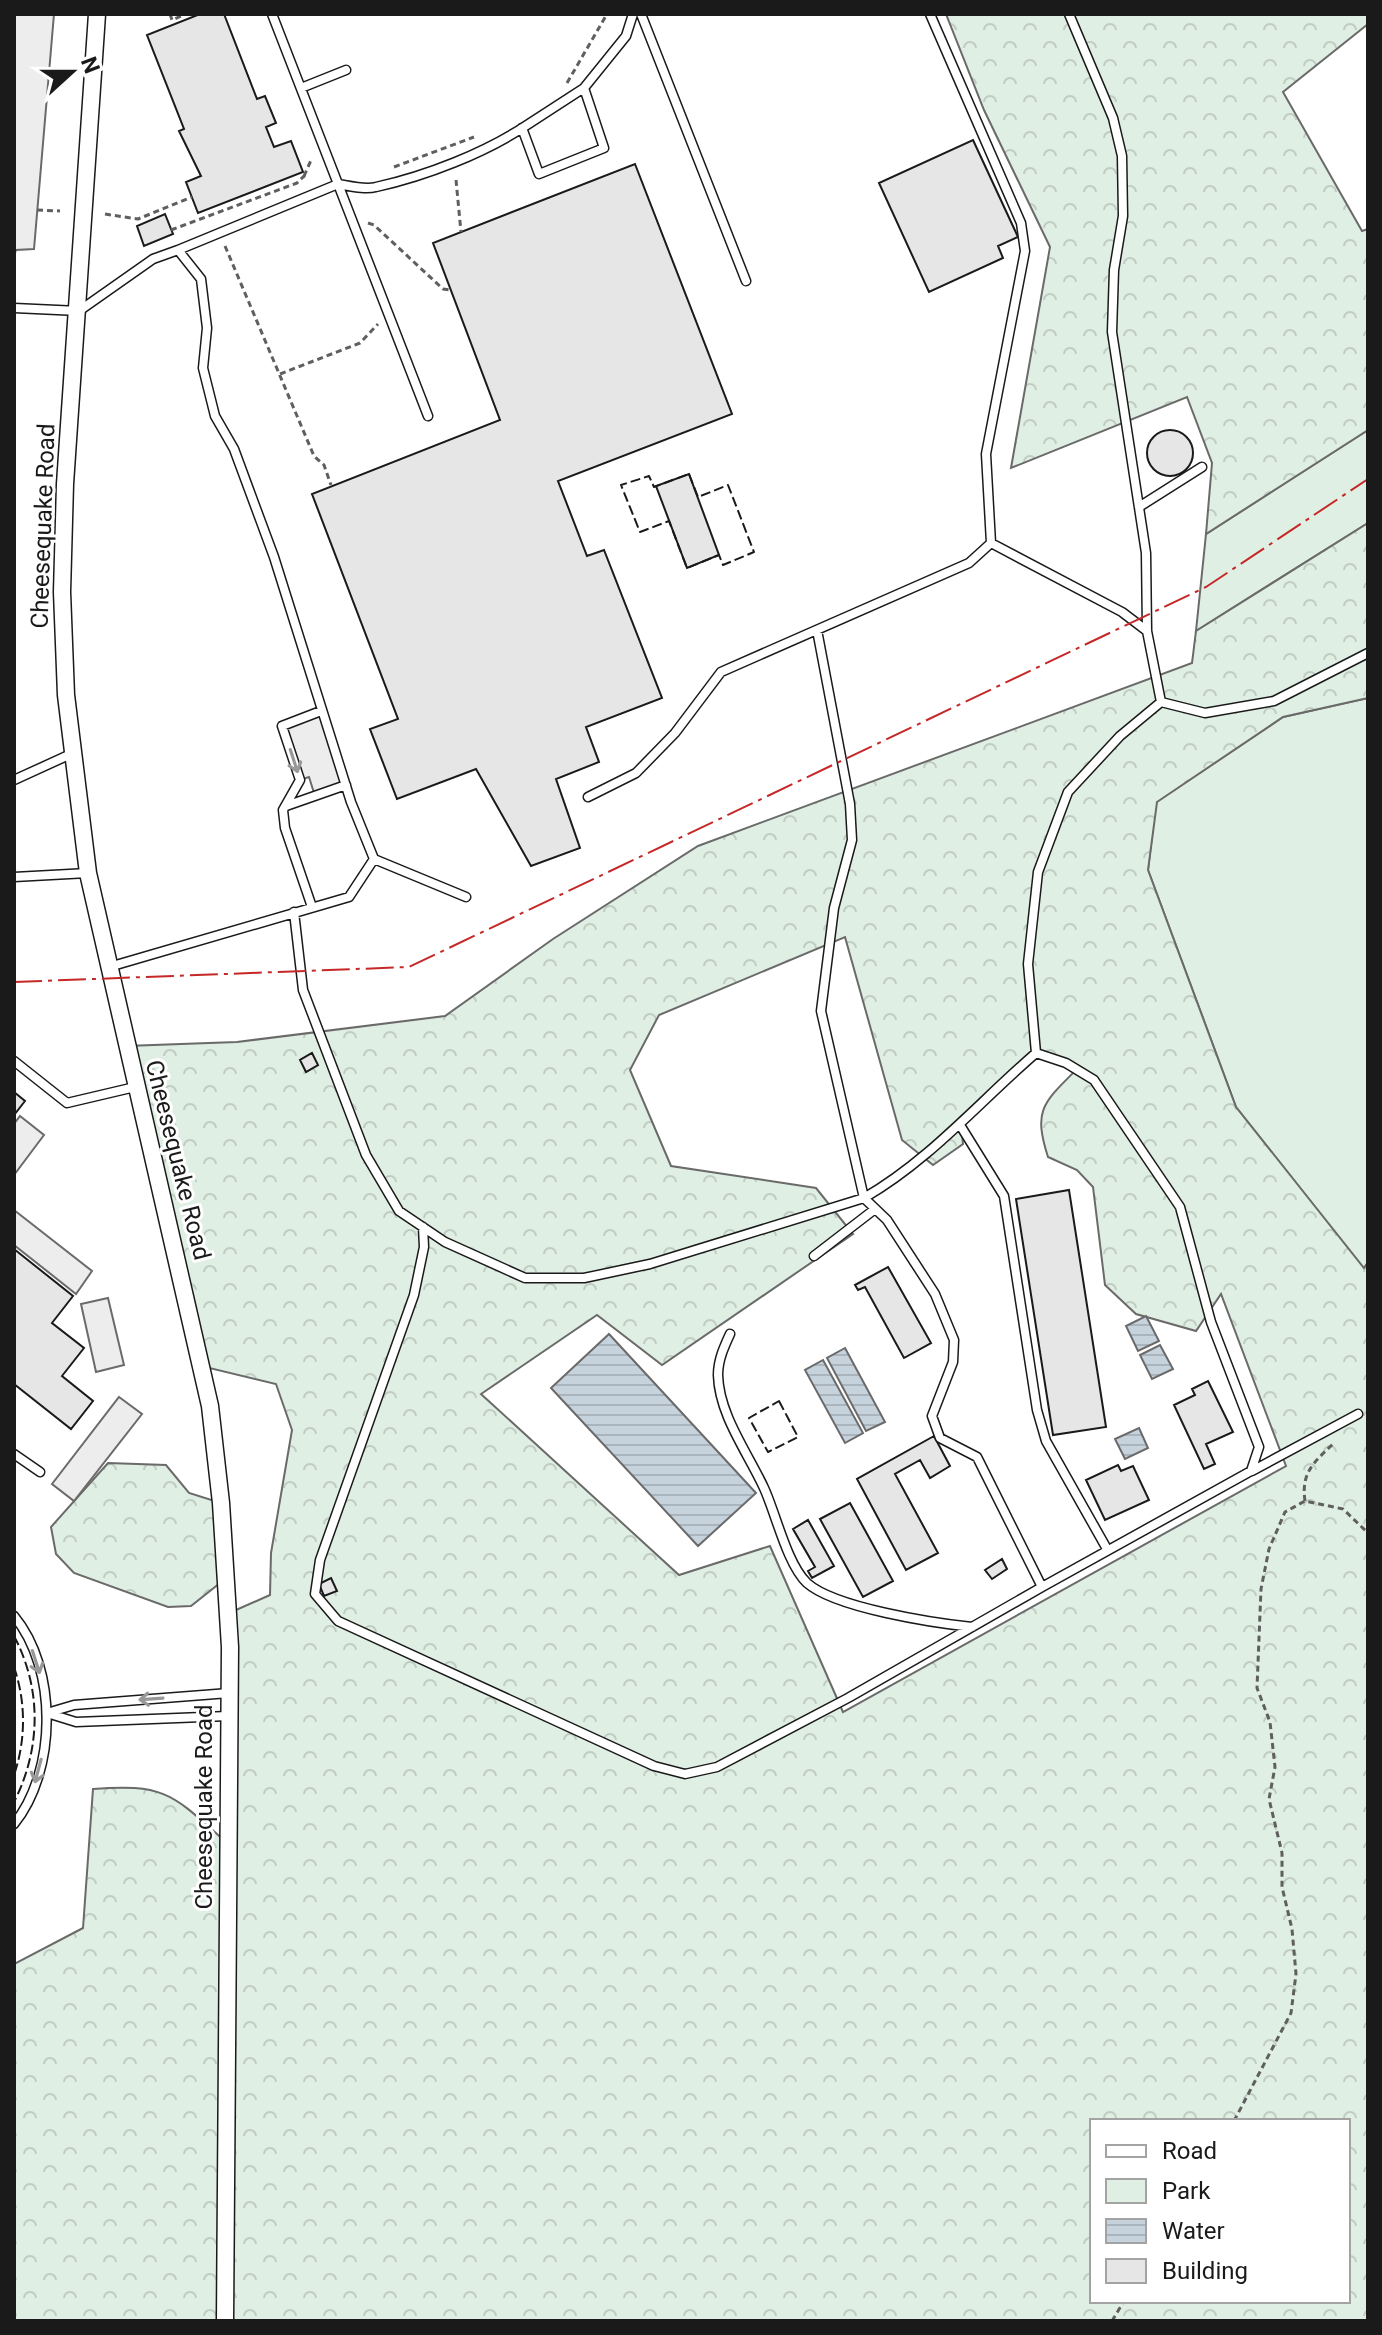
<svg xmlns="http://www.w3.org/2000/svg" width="1382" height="2335" font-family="Roboto,sans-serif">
	<defs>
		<pattern id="forest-crowns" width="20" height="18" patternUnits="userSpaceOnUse" patternTransform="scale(2)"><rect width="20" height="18" fill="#e0efe3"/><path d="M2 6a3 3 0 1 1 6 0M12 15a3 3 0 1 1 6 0" fill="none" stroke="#c0ccc2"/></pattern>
		<pattern id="water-rules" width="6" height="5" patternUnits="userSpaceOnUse" patternTransform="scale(2)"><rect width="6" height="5" fill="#c6d2dc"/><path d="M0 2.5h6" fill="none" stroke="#aab4bc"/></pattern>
	</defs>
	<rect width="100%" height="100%" fill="#fff"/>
	<!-- green -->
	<path fill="#e0efe3" stroke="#6a6a6a" stroke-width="2" d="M1368,430V523L1196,631L1206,534Z
		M1368,698V1262L1364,1269L1236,1107L1148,870L1156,802L1283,717Z"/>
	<!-- forest -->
	<path fill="url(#forest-crowns)" stroke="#6a6a6a" stroke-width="2" fill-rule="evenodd" d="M946,14H1368V24L1283,92L1362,231L1368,229V430L1206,534L1212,463L1187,397L1011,468L1050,247L984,110Z
		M1368,523V698L1283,717L1157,802L1148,870L1236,1107L1364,1268L1368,1262V2321H14V1964L83,1928L93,1789C167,1783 174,1796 227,1843V1614L270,1595L271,1553L292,1430L276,1384L201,1366L126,1046L237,1042L445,1016L553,939L698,846L1192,663L1196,631ZM845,937L902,1140L933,1165L963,1144L961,1125L1036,1053L1076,1070C1043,1103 1033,1110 1048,1157L1077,1170L1093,1187L1105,1285L1136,1314L1196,1331L1221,1294L1286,1466L843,1712L770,1546L679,1575L481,1394L597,1315L662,1365L853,1234L816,1188L671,1166L630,1070L659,1015ZM1092,2121H1348V2301H1092Z
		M108,1463L166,1465L189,1493L221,1503L225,1579L191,1606L168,1607L74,1573L56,1554L51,1527Z"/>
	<!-- parking -->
	<path fill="#ededed" stroke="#6a6a6a" stroke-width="2" d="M14,14H54L34,249L16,250L14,256Z
		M321,711L346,785L315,796L309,777L300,780L282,726Z
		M20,1116L44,1135L14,1175V1124Z
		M14,1210L92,1271L76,1294L14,1245Z
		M108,1298L124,1365L96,1372L81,1304Z
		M119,1397L142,1414L74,1501L52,1484Z"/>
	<!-- water -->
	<path fill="url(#water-rules)" stroke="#6a6a6a" stroke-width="2" d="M1146,1316L1159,1341L1138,1351L1126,1326Z
		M609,1334L756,1493L698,1546L551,1388Z
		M1160,1345L1173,1369L1152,1379L1140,1355Z
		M845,1348L885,1422L866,1431L827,1358Z
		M823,1360L863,1433L845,1443L805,1370Z
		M1139,1428L1148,1448L1125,1459L1115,1439Z"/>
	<!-- building -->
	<path fill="#e6e6e6" stroke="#1a1a1a" stroke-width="2" d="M200,14H224L257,99L265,96L276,123L266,127L274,147L291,141L303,172L198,213L186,182L201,176L179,131L184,129L147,35Z
		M973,140L1018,237L998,246L1003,258L929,292L879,183Z
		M635,164L732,414L558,481L587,556L604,550L662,698L586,727L599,762L556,779L580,848L531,866L476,769L397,799L370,729L398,719L312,494L500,420L433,243Z
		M165,214L173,234L144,246L137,226Z
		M1147 453a23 23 0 1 1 46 0a23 23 0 1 1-46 0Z
		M689,474L719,555L687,568L656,486Z
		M312,1053L318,1065L306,1072L300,1060Z
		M14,1092L25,1101L14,1115Z
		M1069,1190L1106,1427L1053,1435L1016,1199Z
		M14,1249L73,1296L52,1323L84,1348L62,1376L93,1401L71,1429L14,1384Z
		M888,1267L931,1343L904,1358L865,1287L858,1290L855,1285Z
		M1208,1381L1233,1432L1206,1444L1215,1464L1204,1469L1174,1405L1195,1395L1192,1389Z
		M934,1436L950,1466L930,1478L920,1460L895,1474L938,1553L906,1570L857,1479Z
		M1118,1465L1121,1471L1133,1466L1149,1500L1105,1520L1086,1480Z
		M850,1503L893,1581L863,1597L820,1519Z
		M808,1520L834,1566L812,1578L808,1571L815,1567L793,1529Z
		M1002,1559L1007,1569L992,1579L985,1570Z
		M331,1578L337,1591L324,1596L319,1584Z"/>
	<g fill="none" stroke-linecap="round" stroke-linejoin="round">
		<defs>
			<path id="lane" d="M641,14L746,281
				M301,88L346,70
				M584,88L626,36L633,14
				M178,250L338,184L272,14
				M14,308L79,311L153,259L178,250L201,279L207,328L203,368L215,416L234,449L274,557L351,802L374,859L349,897L109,967
				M428,416L338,184C350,186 365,190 376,187C426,176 485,153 527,125L584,88L604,148L539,174L522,128
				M1139,507L1202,467
				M991,543L1122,612L1147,631
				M817,630L850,804L852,840L834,908L821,1011L864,1198L887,1220L935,1294L954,1340L953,1362L932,1416L940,1438L977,1457L1042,1587L1251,1471L1259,1447L1211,1322L1180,1207L1094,1080L1066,1063L1036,1053
				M1161,702L1205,713L1274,701L1368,653
				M14,780L71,754
				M588,797L636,773L675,733L721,672L969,563L991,543L986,454L1025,251L1021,223L930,14
				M286,806L346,785
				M374,859L466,897
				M14,877L88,873
				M312,907L285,828L283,810L300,780L282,726L321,711
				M294,912L303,990L366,1155L399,1211L445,1242L525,1278H584L650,1264L864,1198C930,1160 979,1102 1036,1053L1028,964L1038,872L1068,792L1120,736L1161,702L1147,631L1146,553L1112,332L1114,270L1123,216L1122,156L1113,118L1069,14
				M14,1061L67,1103L135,1087
				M960,1125L1004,1196L1037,1410L1046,1441L1107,1549
				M423,1227L424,1247L414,1295L320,1560L315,1594L338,1621L654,1766L685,1774L717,1767L848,1698L1042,1587
				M814,1256L875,1209
				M730,1334C724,1347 718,1360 718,1375C719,1415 748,1453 764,1488C776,1514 787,1564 807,1583C835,1608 934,1623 972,1627
				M14,1454L40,1472
				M1252,1471L1358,1414
				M14,1616C58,1669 57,1771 14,1824
				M228,1716L76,1722L47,1713L74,1705L229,1693"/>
			<path id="street" d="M97,14L65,484L62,592L66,695L88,873L210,1406L221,1503L230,1647L225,2321"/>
		</defs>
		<!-- lane casing -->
		<use href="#lane" stroke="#1a1a1a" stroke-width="11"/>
		<!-- street casing -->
		<use href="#street" stroke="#1a1a1a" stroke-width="19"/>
		<!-- path -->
		<path stroke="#5f5f5f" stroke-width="3" stroke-dasharray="6 4" stroke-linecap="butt" d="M170,14L172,20L186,14
			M567,83L607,14
			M394,167L474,137
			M304,176L312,158
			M456,180L461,232
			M37,210L60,211
			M105,214L138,219L192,197
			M368,223L374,225L443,289L451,290
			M171,230L297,183L304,176L308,179
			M225,246L314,456L324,465L331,485
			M280,374L360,343L378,324
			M1305,1501C1301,1473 1313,1463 1333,1444
			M1234,2121L1291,2013L1296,1974L1292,1929L1282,1887V1853L1269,1799L1275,1767L1270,1722L1257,1688L1261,1589L1269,1549L1285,1512L1305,1501L1343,1509L1368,1533
			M1112,2321L1124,2301"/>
		<!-- lane -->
		<use href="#lane" stroke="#fff" stroke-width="8"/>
		<!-- street -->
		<use href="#street" stroke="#fff" stroke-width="16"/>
		<!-- fence -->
		<path stroke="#1a1a1a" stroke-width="2" stroke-dasharray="10 4" stroke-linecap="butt" d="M689,474L698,497L728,485L754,552L723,565L719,555L687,568L669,521L640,532L621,485L649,476L654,487Z
			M779,1401L798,1437L768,1452L749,1418Z
			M14,1636C42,1689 41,1749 14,1802
			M14,1667C26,1702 26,1740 14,1775"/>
		<!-- power -->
		<path stroke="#c62828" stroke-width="2" stroke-dasharray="28 6 4 6" stroke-linecap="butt" d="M14,982L409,967L1206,587L1368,479"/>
	</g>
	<!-- one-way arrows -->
	<defs><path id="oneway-shaft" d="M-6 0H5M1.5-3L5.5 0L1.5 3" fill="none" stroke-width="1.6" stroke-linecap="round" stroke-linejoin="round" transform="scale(2)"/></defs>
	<g stroke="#989898">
		<use href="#oneway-shaft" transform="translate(294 761) rotate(72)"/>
		<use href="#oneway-shaft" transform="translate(36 1662) rotate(72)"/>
		<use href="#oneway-shaft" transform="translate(151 1699) rotate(176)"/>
		<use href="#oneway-shaft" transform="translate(38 1771) rotate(105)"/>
	</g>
	<g text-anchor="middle" stroke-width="6" stroke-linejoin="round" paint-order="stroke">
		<!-- street labels -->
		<g font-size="24" fill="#1a1a1a" stroke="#fff">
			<text transform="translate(43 526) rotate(-88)" y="8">Cheesequake Road</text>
			<text transform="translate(178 1160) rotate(76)" y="8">Cheesequake Road</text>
			<text transform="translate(204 1807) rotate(-90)" y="8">Cheesequake Road</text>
		</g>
	</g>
	<!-- border -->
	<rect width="1382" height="2335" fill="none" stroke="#1a1a1a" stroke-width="32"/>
	<!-- legend -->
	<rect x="1090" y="2119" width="260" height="184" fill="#ffffff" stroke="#a3a3a3" stroke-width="2"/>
	<rect x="1106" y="2145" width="40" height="12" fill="#ffffff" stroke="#a3a3a3" stroke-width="2"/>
	<text x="1162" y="2159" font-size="24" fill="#1a1a1a">Road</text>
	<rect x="1106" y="2179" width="40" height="24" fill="#e0efe3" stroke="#a3a3a3" stroke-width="2"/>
	<text x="1162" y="2199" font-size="24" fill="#1a1a1a">Park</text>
	<rect x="1106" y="2219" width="40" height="24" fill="url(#water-rules)" stroke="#a3a3a3" stroke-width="2"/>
	<text x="1162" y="2239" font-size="24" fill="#1a1a1a">Water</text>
	<rect x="1106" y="2259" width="40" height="24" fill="#e6e6e6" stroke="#a3a3a3" stroke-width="2"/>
	<text x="1162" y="2279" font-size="24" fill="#1a1a1a">Building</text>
	<!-- north arrow -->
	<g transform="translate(72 72) rotate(69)" stroke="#ffffff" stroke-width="6" paint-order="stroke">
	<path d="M0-6L14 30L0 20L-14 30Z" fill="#1a1a1a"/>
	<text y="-12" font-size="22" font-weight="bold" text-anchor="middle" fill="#1a1a1a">N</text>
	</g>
</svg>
